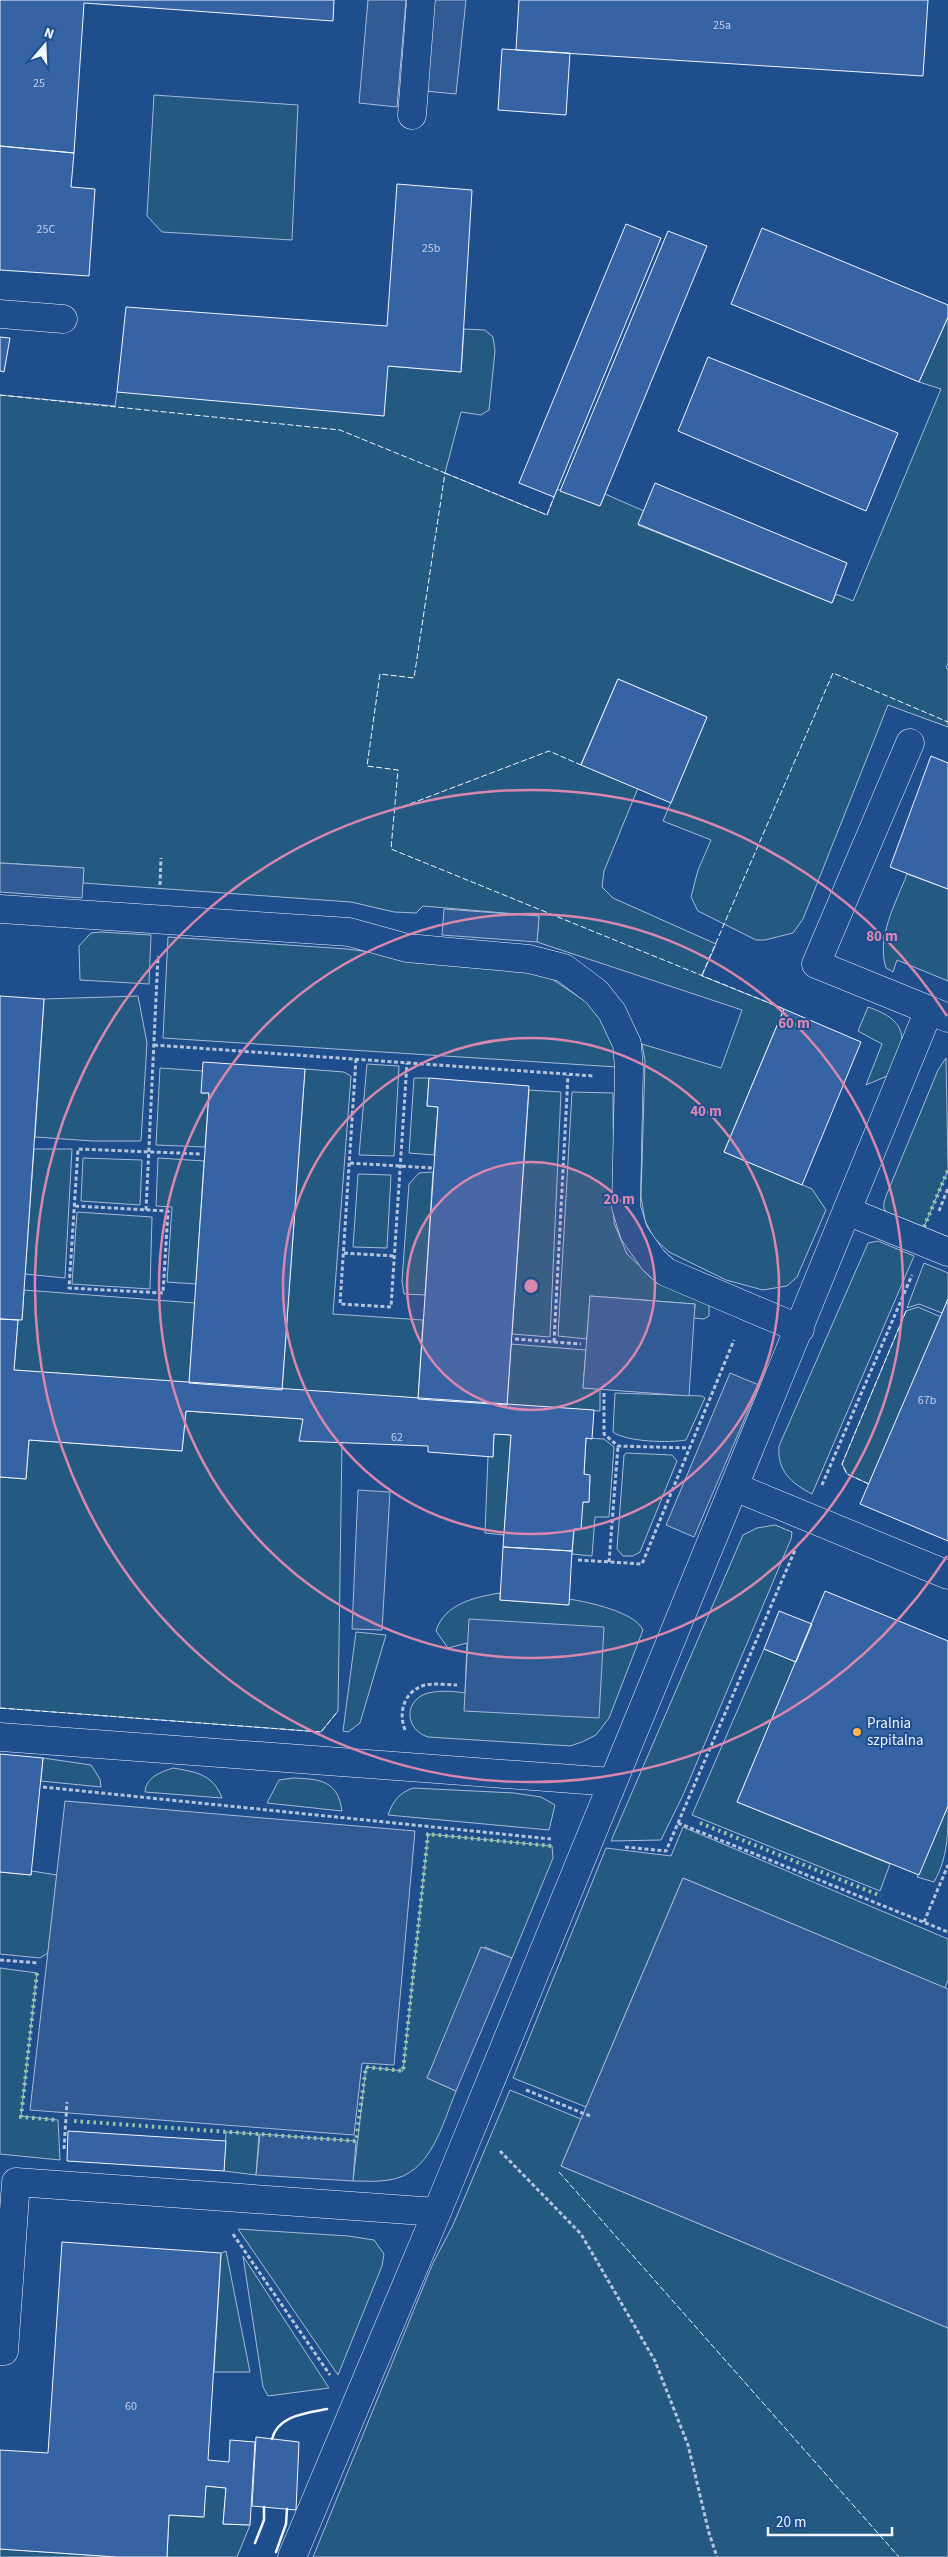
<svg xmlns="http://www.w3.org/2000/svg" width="948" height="2557" font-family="'Source Sans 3',sans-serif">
	<rect width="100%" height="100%" fill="#1f4e8c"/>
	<!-- green -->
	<path fill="#245a82" stroke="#a8bbd7" d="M154,95L298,105L292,240L162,232L147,216Z
		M948,317V663L946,668L948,669V727L888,705L803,919L793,933L765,940H756L698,911L691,897L698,870L711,840L663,821L707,717L618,679L581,764L638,788L604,871L602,887L613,898L716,944L702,976L784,1009L724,1152L812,1189L826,1210L797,1277L787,1286L763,1290L726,1280L669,1252L654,1238L645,1221L641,1197L645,1061L642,1044L721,1068L742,1010L537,942L539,916L423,906L416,913L394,912L351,902L83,883V868L0,863V395L115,406L117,392L388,366L461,372L464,329L485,330L493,337L495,351L489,410L481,415L461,412L445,473L547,515L557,489L600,506L605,494L644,511L638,525L832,603L836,594L853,601L941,389L919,382Z
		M907,874L948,889V981L897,960L893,972L886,968C876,937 896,903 907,874Z
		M100,932L151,935L149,984L80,980L79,946L91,933Z
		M168,937L347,949L386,954L417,963L515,969L546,975L597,1009L616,1044L617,1067L163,1038Z
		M138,996L147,1043L141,1141H93L35,1137L44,999Z
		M868,1007C909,1021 907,1039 892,1074L866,1085L882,1044L858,1031Z
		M946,1058L948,1170L924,1227C914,1227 887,1219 884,1208C883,1205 885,1199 886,1196L938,1070Z
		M367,1064L399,1066L394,1156L359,1155Z
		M160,1068L203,1071L202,1093H209L205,1147L156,1145Z
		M305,1069L344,1072L351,1076L333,1314L423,1320L418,1399L282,1390Z
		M414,1078H429L427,1106L438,1107L434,1155L409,1153Z
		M529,1090L561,1092L550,1337L512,1334Z
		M572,1092L613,1093L614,1223L627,1254L655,1280L709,1303V1316L704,1319L694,1318L695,1304L590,1296L587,1339L558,1336Z
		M34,1149H72L65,1278L25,1274Z
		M83,1158L142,1160L140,1205L81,1201Z
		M158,1158L204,1161L196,1284L167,1282L172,1207L156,1206Z
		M433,1172L425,1295L404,1294L402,1281L409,1184L419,1173Z
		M358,1174L391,1175L387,1248L353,1247Z
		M77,1212L152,1217L150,1289L72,1284Z
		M878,1241L914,1256L812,1494C791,1483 777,1471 779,1446L868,1243Z
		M924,1263L948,1273V1299L942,1313L919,1304L907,1308Z
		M24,1290L195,1303L189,1383L14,1370L18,1320L22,1319Z
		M918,1307L941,1317L869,1484L847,1474L842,1464L906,1311Z
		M511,1344L586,1350L583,1388L600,1389V1411L507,1405Z
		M615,1393L702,1396L705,1398L686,1440C670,1443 626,1442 613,1432Z
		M186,1411L303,1419L342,1442L338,1711L321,1732L0,1708V1477L26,1479L29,1440L182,1451Z
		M494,1434L511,1435L504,1535L485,1533L488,1456L493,1457Z
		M586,1438L604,1439L614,1447L609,1517H595L592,1556L572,1554L574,1529L583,1502H589L590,1476L584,1474Z
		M626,1453L672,1455L677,1461L640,1552L633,1556H623L617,1549L624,1455Z
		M775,1525L792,1532L791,1539L684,1793L661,1840L611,1841L743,1535L757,1528Z
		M500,1593V1600L568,1605L569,1599C588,1602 635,1612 643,1630L609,1718L596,1735L582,1742L570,1746L428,1737C406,1730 403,1703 425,1694C436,1690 454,1691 465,1693L467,1643L448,1648L436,1631C444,1604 475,1597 500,1593Z
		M356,1632L386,1635L360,1723L348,1732L343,1731Z
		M764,1649L796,1662L737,1802L890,1864L880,1891L692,1815Z
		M43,1758L91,1765L100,1779L101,1787L41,1781Z
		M173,1768C196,1772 213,1774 222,1798L145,1792C146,1777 161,1772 173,1768Z
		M293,1778C319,1779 338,1780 342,1811L267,1803L279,1780Z
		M413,1788L514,1793L541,1797L555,1805L549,1830L388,1815C393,1801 399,1793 413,1788Z
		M948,1806C948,1834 948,1857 934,1882L917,1877Z
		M683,1827L948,1939V1980L945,1988L683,1878L586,2107L513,2078L606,1848L671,1856Z
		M428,1834L552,1846L553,1858L512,1958L485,1947L427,2078L456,2091C442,2125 431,2174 389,2180C377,2182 365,2181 353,2181L366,2067L403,2071Z
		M32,1871L57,1875L48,1953L40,1958L0,1954V1872L31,1875Z
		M0,1968L37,1973L21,2116L58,2120L60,2160L0,2154Z
		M510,2090L581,2119L561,2166L948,2328V2557H313L433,2263L453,2225Z
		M226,2132L259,2134L256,2175L224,2171Z
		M238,2229L348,2236L374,2240L384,2254L382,2266L338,2375Z
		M226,2251L250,2372H214L221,2253Z
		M243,2256L329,2388L268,2396L263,2387Z
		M206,2486L226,2488L223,2524L250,2525L237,2557H167L169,2515L203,2517Z
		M0,2549L117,2557H0Z"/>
	<!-- parking -->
	<path fill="#305b95" stroke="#a8bbd7" d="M368,0H406L397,107L359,103Z
		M434,0H466L456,94L425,91Z
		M0,863L84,868L82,898L0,892Z
		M444,909L539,916L537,942L442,935Z
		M590,1296L695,1304L689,1396L583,1388Z
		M730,1373L759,1385L694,1537L666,1525Z
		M358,1490L390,1492L382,1630L352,1629Z
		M469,1619L604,1627L599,1718L464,1711Z
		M65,1801L415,1831L394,2065L362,2063L354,2135L30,2110Z
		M683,1878L948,1989V2328L561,2166Z
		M481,1947L512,1958L456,2091L427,2078Z
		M260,2134L356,2141L353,2181L256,2175Z"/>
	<!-- building -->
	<path fill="#3563a3" stroke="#f2f6ff" d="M0,0H334L333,21L84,3L74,153L0,146Z
		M519,0H928L923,76L516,50Z
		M502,49L570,53L566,115L498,110Z
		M0,146L74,153L71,187L95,189L89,276L0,270Z
		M397,184L472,190L461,372L388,366L384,416L117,392L126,307L387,326Z
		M626,224L661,238L554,497L519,483Z
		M762,228L948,305V317L919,382L731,304Z
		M668,231L707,246L600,506L560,491Z
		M0,337L10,338L4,372L0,371Z
		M708,357L898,433L866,511L678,431Z
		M655,483L847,563L832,603L638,524Z
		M618,679L707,717L671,803L581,765Z
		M931,756L948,763V889L890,867Z
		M0,996L44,999L22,1320L0,1319Z
		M784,1009L861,1042L802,1185L724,1152Z
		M203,1062L305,1069L282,1390L189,1383L209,1093H201Z
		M429,1078L529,1086L507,1405L418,1399L438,1107L427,1106Z
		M948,1299V1541L860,1504Z
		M0,1319L18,1320L14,1370L594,1410L592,1439L586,1438L584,1474L590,1475L589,1502H583L581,1529H574L572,1551L503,1547L511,1435L494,1434L493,1457L428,1452V1446L299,1441L303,1419L186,1411L182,1451L29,1440L26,1479L0,1477Z
		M503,1547L572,1551L569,1605L500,1600Z
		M825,1591L948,1641V1806L919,1875L737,1802Z
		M779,1611L812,1624L796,1662L764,1649Z
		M0,1754L43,1758L31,1875L0,1872Z
		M68,2131L226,2141L224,2171L67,2161Z
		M62,2242L221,2253L208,2460L229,2462L230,2440L255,2442L250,2525L223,2524L226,2488L206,2486L204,2517L169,2515L167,2557H117L0,2549V2450L48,2453Z
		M256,2437L299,2442L296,2510L252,2506Z"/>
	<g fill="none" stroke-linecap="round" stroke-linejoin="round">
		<defs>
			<path id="minor" d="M412,115L421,0
				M0,314L63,319
				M910,743L816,964L929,1010
				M0,909L349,932L407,948L529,959L564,968L596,992L612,1012L627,1044L629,1069L626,1207L634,1233L653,1260L666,1272L800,1329
				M847,1211L948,1252
				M735,1487L948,1575
				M0,1737L613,1782L929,1010L948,1018
				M0,2351H4L16,2182L437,2212
				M292,2557L437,2212L613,1782"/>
		</defs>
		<!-- minor casing -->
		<use href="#minor" stroke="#f2f6ff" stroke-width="29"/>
		<!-- path -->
		<path stroke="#b3c4dc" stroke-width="3" stroke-dasharray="4 2.5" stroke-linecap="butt" d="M160,885L161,858
			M154,1045L594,1076
			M356,1059L340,1304L391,1307L407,1063
			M350,1163L432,1168
			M75,1206L168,1211L163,1293L69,1288L78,1149L202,1154
			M146,1210L158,956
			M939,1211L948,1188
			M344,1253L394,1256
			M515,1339L581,1344
			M554,1342L568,1075
			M604,1393V1434L618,1446L690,1448
			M822,1485L912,1275
			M578,1560L642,1564L734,1340
			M609,1562L618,1446
			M405,1730C398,1712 404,1691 425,1685C435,1683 447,1685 457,1685
			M43,1787L551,1839
			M678,1823L948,1932
			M625,1847L666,1851L795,1550
			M924,1922L948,1865
			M0,1960L38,1963
			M526,2090L590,2116
			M64,2149L67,2102
			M500,2151L581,2234L655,2361L688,2445L709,2533L717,2557
			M233,2234L330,2375"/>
		<!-- minor -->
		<use href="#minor" stroke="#1f4e8c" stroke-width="28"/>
		<!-- hedge -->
		<path stroke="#97c8a6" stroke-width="4" stroke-dasharray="2.5 4" stroke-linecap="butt" d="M924,1227L948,1170
			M700,1823L881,1896
			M37,1973L21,2117L58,2120
			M74,2121L356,2141L366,2067L403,2071L428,1834L552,1846"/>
		<!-- fence -->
		<path stroke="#f2f6ff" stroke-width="1" stroke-dasharray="6 2.5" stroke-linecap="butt" d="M0,395L340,430L445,473L414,678L380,674L367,766L398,770L391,849L784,1009
			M445,473L547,515L554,497
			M394,810L549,751L581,765
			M702,975L833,673L948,722
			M869,1484L847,1474L842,1464L906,1311
			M0,1708L321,1732L338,1711
			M559,2172L899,2557"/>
		<!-- wall -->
		<path stroke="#f2f6ff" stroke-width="2.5" d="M272,2439C278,2415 307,2413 327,2409
			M255,2543L264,2520V2507
			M276,2552L286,2524L287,2509"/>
	</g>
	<!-- distance rings -->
	<circle cx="531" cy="1286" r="124" fill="#da87ad" fill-opacity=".12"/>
	<g fill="none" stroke="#da87ad" stroke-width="2.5">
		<circle cx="531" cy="1286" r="124"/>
		<circle cx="531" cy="1286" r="248"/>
		<circle cx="531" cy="1286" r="372"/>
		<path d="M947 1556A496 496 0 1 1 947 1016"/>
	</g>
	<!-- markers -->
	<circle fill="#ffb74d" stroke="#1f4e8c" stroke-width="2" cx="857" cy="1732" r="5"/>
	<g text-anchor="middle" stroke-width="4" stroke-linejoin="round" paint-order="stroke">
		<!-- number labels -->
		<g font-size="12" fill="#c3d1e8">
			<text x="722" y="29">25a</text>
			<text x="39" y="87">25</text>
			<text x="46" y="233">25C</text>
			<text x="431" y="252">25b</text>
			<text x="927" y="1404">67b</text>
			<text x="397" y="1441">62</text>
			<text x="131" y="2410">60</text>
		</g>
		<!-- poi labels -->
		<g font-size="15" fill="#f2f6ff" stroke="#1f4e8c" text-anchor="start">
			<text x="867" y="1728">Pralnia<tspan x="867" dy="17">szpitalna</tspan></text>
		</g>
	</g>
	<circle cx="531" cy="1286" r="8" fill="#da87ad" stroke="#1f4e8c" stroke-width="2.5"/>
	<g font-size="15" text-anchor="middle" font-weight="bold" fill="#da87ad" stroke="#1f4e8c" stroke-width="4" stroke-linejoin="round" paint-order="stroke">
		<text x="882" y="941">80 m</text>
		<text x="794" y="1028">60 m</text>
		<text x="706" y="1116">40 m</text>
		<text x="619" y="1204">20 m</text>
	</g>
	<!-- north arrow -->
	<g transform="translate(45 45) rotate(19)" stroke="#1f4e8c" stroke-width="4" paint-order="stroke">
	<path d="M0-4L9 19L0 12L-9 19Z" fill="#f2f6ff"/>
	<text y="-8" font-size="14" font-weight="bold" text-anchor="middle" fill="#f2f6ff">N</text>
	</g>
	<!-- scale -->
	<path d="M768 2527v8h124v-8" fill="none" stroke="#f2f6ff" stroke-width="2.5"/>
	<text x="776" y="2527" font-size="15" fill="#f2f6ff" stroke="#1f4e8c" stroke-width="4" paint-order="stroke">20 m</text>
</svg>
